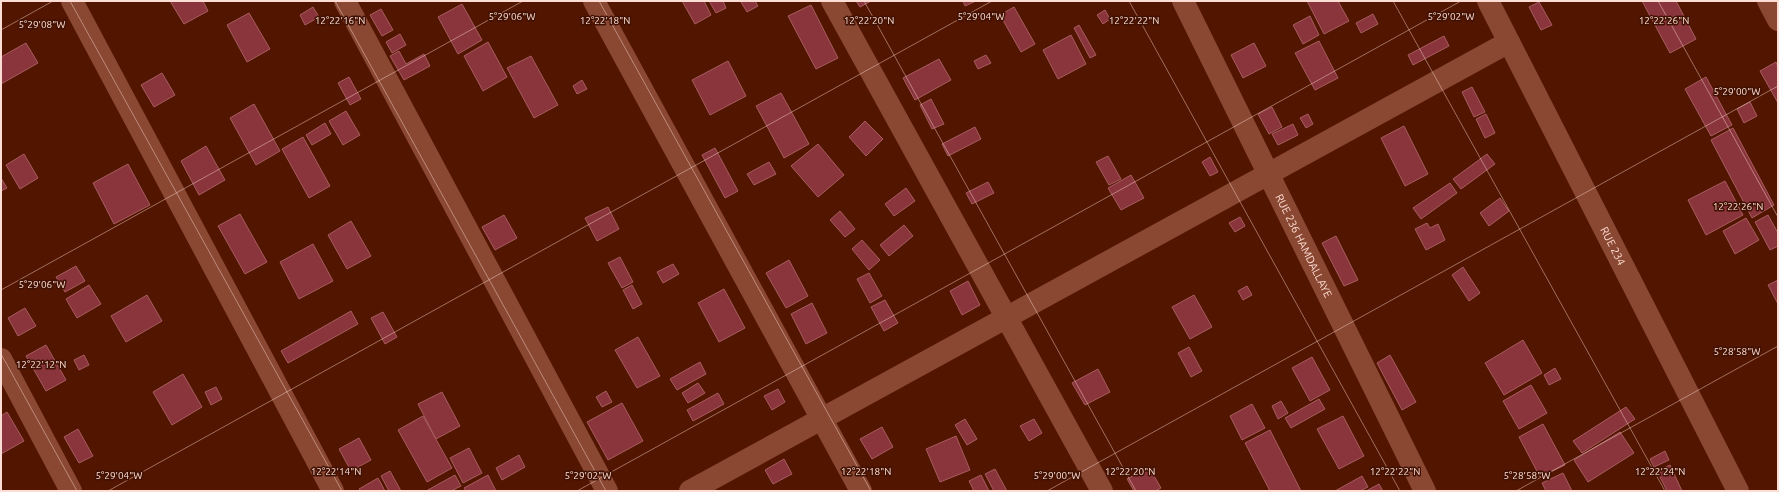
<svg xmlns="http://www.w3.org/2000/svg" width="1779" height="492" font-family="Ubuntu,sans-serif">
	<rect width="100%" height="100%" fill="#521500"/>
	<!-- building -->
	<path fill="#8a343b" stroke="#a75d60" d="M170,1H203L208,11L184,24Z
		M682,1H704L711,15L695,24Z
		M709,1H723L726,8L716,13Z
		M743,1H755L758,6L747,12L741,2Z
		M856,1H871L860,7Z
		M963,1H976L965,6Z
		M1307,1H1338L1349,21L1324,34Z
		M1642,1H1676L1696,39L1670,53Z
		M1539,2L1552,25L1541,30L1529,7Z
		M462,4L482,40L458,54L438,17Z
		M811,5L838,58L816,69L788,16Z
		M313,7L319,17L305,25L300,15Z
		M1014,7L1035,44L1021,52L1000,15Z
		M381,9L393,30L382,36L370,15Z
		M1105,10L1110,19L1103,24L1097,15Z
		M249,13L270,49L247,62L227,25Z
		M1373,14L1378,24L1361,33L1356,23Z
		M1310,16L1319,35L1303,44L1293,25Z
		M1079,25L1096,55L1090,58L1074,28Z
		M400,34L406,45L392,53L386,42Z
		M1071,35L1086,64L1058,79L1043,50Z
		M1444,36L1449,46L1413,65L1408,55Z
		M1319,41L1338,78L1315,90L1295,53Z
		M488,42L507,77L483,91L464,56Z
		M26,43L38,63L1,84V57Z
		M1254,43L1266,66L1243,78L1231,55Z
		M399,51L406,64L424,54L430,66L404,80L390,56Z
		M986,55L991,63L978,69L974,61Z
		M531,56L558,105L534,118L507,68Z
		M939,59L951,80L915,100L903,78Z
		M728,61L746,96L710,115L692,80Z
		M1776,62L1778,67V103L1760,71Z
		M162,73L175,95L154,107L141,85Z
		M349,77L361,99L350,105L338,83Z
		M1706,77L1732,125L1711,136L1685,89Z
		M582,80L587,89L577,94L573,86Z
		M1472,87L1485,112L1474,117L1462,92Z
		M781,93L809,144L784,158L756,106Z
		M931,99L944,124L932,129L920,105Z
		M1750,102L1757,116L1744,123L1737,109Z
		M254,104L280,151L256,165L230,118Z
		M1272,107L1282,127L1269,134L1258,114Z
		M346,111L360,135L343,145L329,121Z
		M1308,114L1313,124L1306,128L1300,118Z
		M1486,114L1495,133L1485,138L1476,119Z
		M865,121L883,139L866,156L849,137Z
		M325,123L331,134L312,145L306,135Z
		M1293,124L1298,135L1278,145L1272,134Z
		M1404,126L1428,174L1405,186L1381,138Z
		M975,127L981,139L948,156L942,144Z
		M1733,128L1774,205L1752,218L1711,140Z
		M303,137L330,186L309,198L282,149Z
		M818,144L844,175L818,197L791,166Z
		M206,146L225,180L199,195L181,161Z
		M715,148L738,191L725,198L702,155Z
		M24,154L38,178L20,189L6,165Z
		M1487,154L1495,164L1461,189L1453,179Z
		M1108,156L1121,179L1109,185L1096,162Z
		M1210,157L1218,172L1210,176L1202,162Z
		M769,162L776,174L754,185L747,174Z
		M128,164L150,205L114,224L93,183Z
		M1131,175L1144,198L1121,210L1108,188Z
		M1,178L7,188L1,191Z
		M1725,181L1743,215L1706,235L1688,200Z
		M988,182L994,193L972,204L966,193Z
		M1450,183L1457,193L1421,219L1413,208Z
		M906,188L915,201L894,216L885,204Z
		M1500,198L1509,211L1489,226L1480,213Z
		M608,207L619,229L597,241L585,218Z
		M840,211L855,229L845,237L830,220Z
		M240,214L267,262L245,274L218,226Z
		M504,215L517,238L495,250L482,227Z
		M1768,215L1778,233V246L1770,250L1755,222Z
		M1240,217L1245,226L1235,232L1229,223Z
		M1746,218L1759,240L1735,254L1723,231Z
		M351,221L371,256L347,269L328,235Z
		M1427,223L1430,228L1438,224L1445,240L1426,250L1415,229Z
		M904,225L913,236L889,256L880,245Z
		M1336,236L1358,280L1344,286L1322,243Z
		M862,240L880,260L869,270L852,249Z
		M313,244L333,281L299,299L280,262Z
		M620,257L633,282L622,288L608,263Z
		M789,260L808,296L786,308L766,273Z
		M673,264L679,274L663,283L657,272Z
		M76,266L85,281L65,292L56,277Z
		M1463,267L1480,293L1469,301L1452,275Z
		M869,273L882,296L870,303L857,279Z
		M1778,280V304L1768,285Z
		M968,281L980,305L962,315L950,291Z
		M89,285L101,304L77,318L66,299Z
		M632,285L642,304L633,309L623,290Z
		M1247,286L1252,295L1243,300L1238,291Z
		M724,289L745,328L719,342L698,303Z
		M147,295L162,321L126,342L111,316Z
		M1194,295L1212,327L1190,339L1172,307Z
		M885,300L898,323L884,331L871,307Z
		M812,303L827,333L806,344L791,314Z
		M25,308L36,326L18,336L8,318Z
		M351,311L358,324L288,363L281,351Z
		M383,312L397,337L385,344L371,318Z
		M638,337L660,376L637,388L615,350Z
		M1523,340L1542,373L1504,395L1485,363Z
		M46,345L66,380L46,391L26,356Z
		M1189,347L1202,371L1191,377L1178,353Z
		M84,355L89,365L79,370L74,360Z
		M1390,355L1416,402L1402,410L1377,363Z
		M1312,357L1330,390L1310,401L1292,368Z
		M700,362L706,374L677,390L670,379Z
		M1555,368L1561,379L1549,385L1544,375Z
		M1098,369L1110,392L1085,405L1072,383Z
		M183,374L202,407L172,425L153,392Z
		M698,383L705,393L688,403L682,393Z
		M1531,385L1547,413L1519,429L1503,401Z
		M216,387L222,399L211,405L205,392Z
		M778,389L785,402L772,410L764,396Z
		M606,391L612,402L602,407L596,397Z
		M442,392L460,426L436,439L418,404Z
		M718,393L724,404L693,421L687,410Z
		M1319,399L1325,409L1291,428L1285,418Z
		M1281,401L1288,413L1278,419L1272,406Z
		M622,403L643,441L608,460L587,422Z
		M1252,404L1265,428L1242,440L1230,416Z
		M1626,407L1635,419L1582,453L1573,441Z
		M7,412L24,441L1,454V416Z
		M423,416L452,468L427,482L398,430Z
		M1343,416L1364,456L1339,469L1317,429Z
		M965,419L977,439L967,445L955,425Z
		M1034,419L1042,433L1029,441L1020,426Z
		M1543,424L1565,465L1540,477L1519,437Z
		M882,427L893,447L872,459L860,439Z
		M78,429L93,456L79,463L64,437Z
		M1270,430L1301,491H1270L1245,443Z
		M1620,432L1634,453L1588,482L1574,460Z
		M956,436L970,470L940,482L926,449Z
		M359,438L371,460L351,471L339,449Z
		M469,448L482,473L463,483L450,458Z
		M1665,451L1669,460L1654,467L1650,459Z
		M519,455L525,467L502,480L496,468Z
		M784,459L792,474L773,484L765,470Z
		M1670,465L1682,491H1667L1657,471Z
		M1149,467L1161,488L1155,491H1134L1127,479Z
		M995,469L1007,491H994L985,474Z
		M390,471L401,491H389L381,476Z
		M1563,473L1572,491H1546L1542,483Z
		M455,475L461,486L451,491H426Z
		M488,475L496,491H466L464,488Z
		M981,475L989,491H974L969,481Z
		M1362,476L1368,487L1360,491H1335Z
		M378,478L385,491H360L359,489Z
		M1379,484L1383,491H1366Z"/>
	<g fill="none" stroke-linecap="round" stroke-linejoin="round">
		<!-- minor -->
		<g stroke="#8a4833" stroke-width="22">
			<path d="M72,1L333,491"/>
			<path d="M345,1L607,491"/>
			<path d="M594,1L861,491"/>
			<path d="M832,1L1102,491"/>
			<path id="s1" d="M1183,1L1425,491"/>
			<path id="s2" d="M1488,1L1738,491"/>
			<path d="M1768,1L1778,20"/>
			<path d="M1,359L71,491"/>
			<path d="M690,491L1509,42"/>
		</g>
	</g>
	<!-- ticks -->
	<path fill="none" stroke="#feded4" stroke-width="1" stroke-opacity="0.45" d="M70,1L342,491M335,1L606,491M599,1L871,491M864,1L1136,491M1129,1L1400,491M1393,1L1665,491M1658,1L1778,217M1,30L53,1M1,290L523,1M1,354L77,491M108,491L992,1M577,491L1461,1M1047,491L1778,86M1516,491L1778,346"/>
	<g text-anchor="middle" stroke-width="3" stroke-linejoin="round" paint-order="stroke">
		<!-- street labels -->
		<g font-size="11" fill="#feded4" stroke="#401103">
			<text dy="4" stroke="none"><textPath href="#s1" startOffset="273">RUE 236 HAMDALLAYE</textPath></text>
			<text dy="4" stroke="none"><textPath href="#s2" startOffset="275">RUE 234</textPath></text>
		</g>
	</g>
	<g font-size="10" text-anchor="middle" fill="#feded4" stroke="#401103" stroke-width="3" stroke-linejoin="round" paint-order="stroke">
		<text x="512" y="20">5°29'06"W</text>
		<text x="981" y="20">5°29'04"W</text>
		<text x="1451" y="20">5°29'02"W</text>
		<text x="340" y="24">12°22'16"N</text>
		<text x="605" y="24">12°22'18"N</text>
		<text x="869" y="24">12°22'20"N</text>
		<text x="1134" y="24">12°22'22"N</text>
		<text x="1664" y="24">12°22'26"N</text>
		<text x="42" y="28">5°29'08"W</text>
		<text x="1737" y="95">5°29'00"W</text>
		<text x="1738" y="210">12°22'26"N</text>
		<text x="42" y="288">5°29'06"W</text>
		<text x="1737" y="355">5°28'58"W</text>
		<text x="41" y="368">12°22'12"N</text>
		<text x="336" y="475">12°22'14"N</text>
		<text x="866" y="475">12°22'18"N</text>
		<text x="1130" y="475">12°22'20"N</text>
		<text x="1395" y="475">12°22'22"N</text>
		<text x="1660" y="475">12°22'24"N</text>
		<text x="119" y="479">5°29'04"W</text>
		<text x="588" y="479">5°29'02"W</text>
		<text x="1057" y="479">5°29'00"W</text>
		<text x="1527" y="479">5°28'58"W</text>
	</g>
	<!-- border -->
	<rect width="1779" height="492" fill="none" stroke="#feded4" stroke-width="4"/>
</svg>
